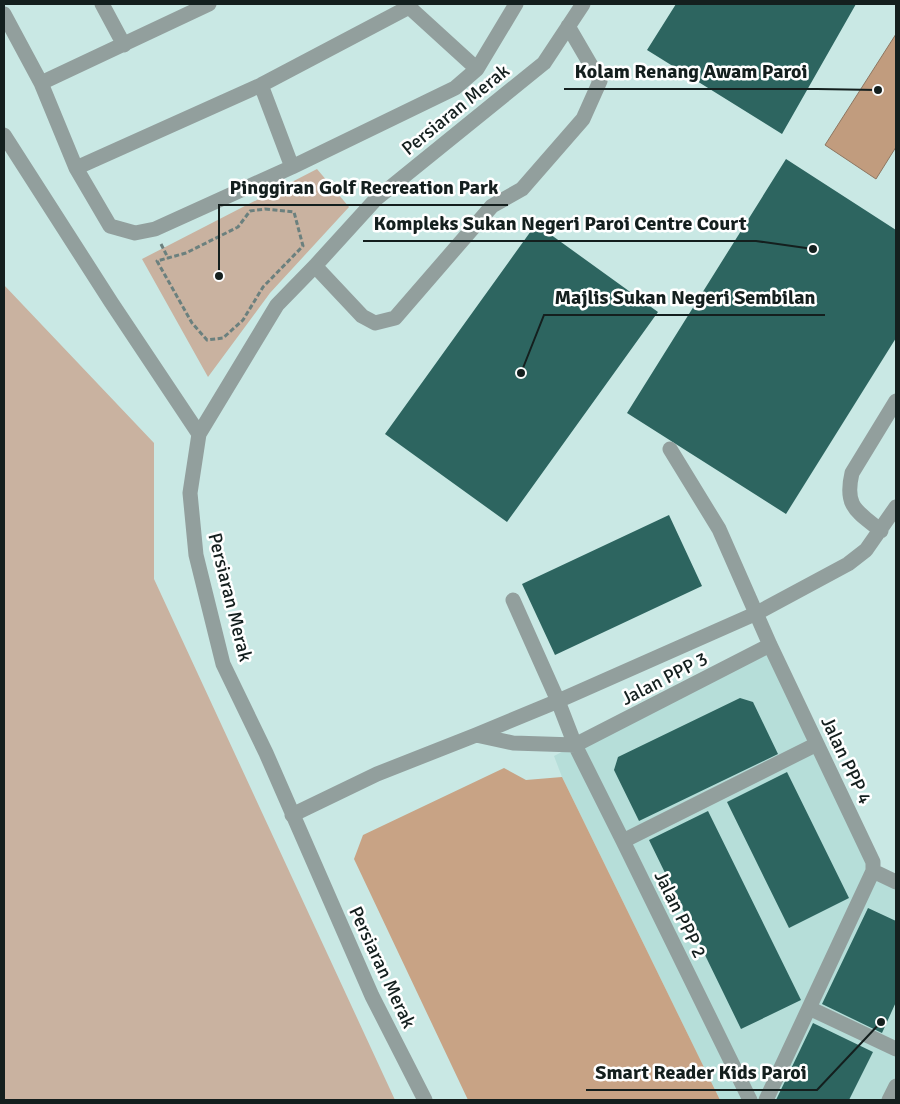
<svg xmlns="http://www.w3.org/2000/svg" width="900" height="1104" font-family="Signika,sans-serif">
	<rect width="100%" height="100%" fill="#c9e8e4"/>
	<!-- built -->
	<path fill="#b6ded9" d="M771,645L871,867L896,879V1100H720L562,777L554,756Z"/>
	<!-- green -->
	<path fill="#c9b2a0" d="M317,169L349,207L270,293L208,377L142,259Z
		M4,285L154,443V579L395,1100H4Z"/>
	<!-- forest -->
	<path fill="#c8a385" d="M504,768L526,780L562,777L720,1100H468L354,859L363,835Z"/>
	<!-- water -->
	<path fill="#c19c7e" stroke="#8d7661" d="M896,34V147L876,179L825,145Z"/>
	<!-- building -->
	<path fill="#2d6560" d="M676,4H856L782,134L647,50Z
		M786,159L896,230V338L786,514L627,413Z
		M536,224L658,312L507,522L385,434Z
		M669,515L702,586L555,655L522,584Z
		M740,698L753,702L778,754L639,821L614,770L618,757Z
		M787,772L849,898L789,928L727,802Z
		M708,811L801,1000L741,1029L649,840Z
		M868,908L896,921V1002L882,1033L822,1004Z
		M813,1023L873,1052L849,1100H776Z"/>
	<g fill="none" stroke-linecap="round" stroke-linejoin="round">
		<!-- path -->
		<path stroke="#6b807e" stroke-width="3" stroke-dasharray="5 2.5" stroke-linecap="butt" d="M265,209L294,212L303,246L263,287L243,320L223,338L207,340L192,323L157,261L186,253L238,227L250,211Z
			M161,244L168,258"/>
		<!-- minor -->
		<path stroke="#929f9d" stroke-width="15" d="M102,4L124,45
			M409,7L477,69
			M4,14L41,83L76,168L110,226L135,233L155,229L292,167L455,88L477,69L516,4
			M41,83L209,4
			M261,85L292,167
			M4,135L111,302L199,434
			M76,168L261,85L409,7L411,4
			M315,266L362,316L375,323L395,318L492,206L522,189L583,119L600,81L568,26
			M670,449L719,529L770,645L873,862V871L896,882
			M881,531C857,511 844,507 852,473L896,401
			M513,600L558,701L575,745L623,841L750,1100
			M476,735L513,743L575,745L770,645
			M292,815L377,774L476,735L558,701L757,613L848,564L866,550L896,507
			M623,841L817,744
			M809,1008L896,1049
			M425,1100L372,996L266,753L223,664L196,555L190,493L199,434L277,305L315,266L376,199L544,63L583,4
			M766,1100L873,871
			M889,1100L896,1086"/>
	</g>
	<g text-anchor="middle" stroke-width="5" stroke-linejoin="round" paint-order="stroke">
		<!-- street labels -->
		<g font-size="19" fill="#141f1e" stroke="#fff">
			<text transform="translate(455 109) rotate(-39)" y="7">Persiaran Merak</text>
			<text transform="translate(231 597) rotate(76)" y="7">Persiaran Merak</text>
			<text transform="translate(664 678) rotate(-27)" y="7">Jalan PPP 3</text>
			<text transform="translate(847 760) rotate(65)" y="7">Jalan PPP 4</text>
			<text transform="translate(681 914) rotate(64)" y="7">Jalan PPP 2</text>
			<text transform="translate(383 967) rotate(65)" y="7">Persiaran Merak</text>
		</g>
	</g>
	<!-- callouts -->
	<path fill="none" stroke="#141f1e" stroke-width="2" d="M878 90L817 89H564M219 276L219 205H508M813 249L756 241H363M521 373L544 315H825M881 1022L817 1090H586"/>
	<g fill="#141f1e" stroke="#fff" stroke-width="2">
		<circle cx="878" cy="90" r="5"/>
		<circle cx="219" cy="276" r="5"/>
		<circle cx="813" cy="249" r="5"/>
		<circle cx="521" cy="373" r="5"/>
		<circle cx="881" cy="1022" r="5"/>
	</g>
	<g font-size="20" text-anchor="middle" font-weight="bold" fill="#141f1e" stroke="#fff" stroke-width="5" stroke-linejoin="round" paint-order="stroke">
		<text x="691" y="78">Kolam Renang Awam Paroi</text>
		<text x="364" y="194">Pinggiran Golf Recreation Park</text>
		<text x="560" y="230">Kompleks Sukan Negeri Paroi Centre Court</text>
		<text x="685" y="304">Majlis Sukan Negeri Sembilan</text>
		<text x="701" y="1079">Smart Reader Kids Paroi</text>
	</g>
	<!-- border -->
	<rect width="900" height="1104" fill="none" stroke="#141f1e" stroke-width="10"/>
</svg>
